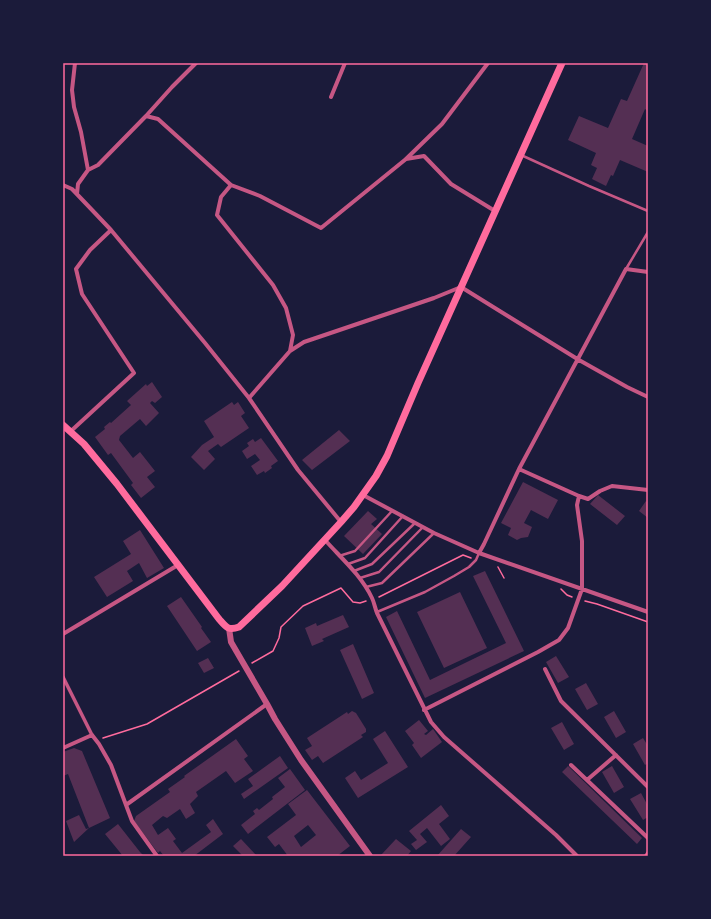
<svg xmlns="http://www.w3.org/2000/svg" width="711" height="919" font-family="Raleway,sans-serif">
	<rect width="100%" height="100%" fill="#1b1b3a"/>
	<!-- building -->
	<path fill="#542f53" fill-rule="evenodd" d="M644,63L648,65V111L645,109L632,139L648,146V172L620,160L613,176L611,175L606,186L592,179L597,168L591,165L596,153L568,140L579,116L608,128L621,99L627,101Z
		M152,382L162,397L155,403L152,401L150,403L159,413L146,426L140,419L120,436L119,440L133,458L140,452L155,471L147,477L155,487L141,498L131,485L133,483L111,453L108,455L95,437L105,429L104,427L110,422L111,423L131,405L127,401L146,384L147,386Z
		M232,402L234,405L238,402L245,413L241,416L249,428L221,447L218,444L208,451L215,459L204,470L191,457L202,445L214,437L204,421Z
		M339,430L350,441L312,470L302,460Z
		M261,438L278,461L271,466L272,468L265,473L264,471L257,475L251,466L260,460L255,454L247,459L242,451L249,446L247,443L253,439L255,442Z
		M523,482L558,500L548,519L531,510L524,523L532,527L528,537L521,538L517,540L508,535L511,528L501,523Z
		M598,495L625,516L617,525L590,504Z
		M646,501L648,503V518L639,511Z
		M368,511L377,519L371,524L382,534L363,554L344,536Z
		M140,530L164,568L147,578L139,563L127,571L133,581L107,597L94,577L131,554L123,541Z
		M485,571L524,651L425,698L386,617L397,611L430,680L506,643L473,576Z
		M460,592L487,648L444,668L417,612Z
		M181,597L202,627L201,628L211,642L197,651L167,606Z
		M343,615L349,627L322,639L324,641L312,646L305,628L316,623L317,626Z
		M353,644L374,693L362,699L340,650Z
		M556,656L569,677L558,683L546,662Z
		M208,658L214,668L204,673L198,663Z
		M586,683L598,704L587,710L575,689Z
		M352,711L356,713L366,729V732L361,735L363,737L323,763L318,756L312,760L305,750L312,746L307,738L347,712L348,714Z
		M614,711L626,732L616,738L604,717Z
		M419,720L428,731L424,734L426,735L433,729L442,742L421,758L412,745L414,743L405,731Z
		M562,722L574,744L564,750L551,728Z
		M385,731L408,767L358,798L345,778L355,771L361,780L388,763L373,739Z
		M643,738L648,746V763L645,765L633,744Z
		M236,739L248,756L244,759L253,771L235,783L226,771L196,792L198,796L190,804L195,813L186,819L180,809L167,818L163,816L152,825L158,835L168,828L176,839L173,841L182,853L211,832L206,825L213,819L223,834L194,856H164L160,851L158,853L134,821L136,816L170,792L168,789L185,777L184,776Z
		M74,748L82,751L110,818L89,828L68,774L63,776V752Z
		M280,756L288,768L244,799L241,794L253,786L248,779Z
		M568,766L642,838L637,844L562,772Z
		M612,766L624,787L614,793L602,772Z
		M290,769L305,790L248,834L241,825L255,814L253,811L257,808L259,810L273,799L272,797L285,787L278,778Z
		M307,790L350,846L337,856H288L279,844L275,847L267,837L296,815L288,804ZM308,825L316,835L301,847L294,836Z
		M641,793L648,806V817L643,820L630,799Z
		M441,805L449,816L439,824L450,839L441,846L427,828L420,834L427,842L416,850L411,844L417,840L409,831Z
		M79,815L86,829L89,828L74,842L66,821Z
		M118,824L140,852L144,856H123L105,834Z
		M461,829L471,837L454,856H437Z
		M241,839L257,856H243L233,846Z
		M396,839L411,851L407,856H382L381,855Z"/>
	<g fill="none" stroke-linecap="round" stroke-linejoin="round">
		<!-- path -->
		<path stroke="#ff6b9d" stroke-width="1.5" d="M498,567L504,578
			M561,589L567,595L572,597
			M379,597L463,555L471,558
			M585,601L597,604L648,622
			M252,663L273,651L279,638L281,627L303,606L341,588L353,602L360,603L366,601
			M103,738L147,724L239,671"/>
		<!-- service -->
		<path stroke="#c65784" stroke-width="2.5" d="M521,155L589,186L648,211
			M626,269L648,232
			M339,556L355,551L392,511
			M348,564L365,558L403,516
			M354,571L372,564L415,523
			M360,578L379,572L423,527
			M366,587L382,583L434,533
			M377,612L425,592L454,576L469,567L476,560L479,553"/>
		<!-- pedestrian -->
		<path stroke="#c65784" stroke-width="3.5" d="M63,677L92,735"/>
		<!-- minor -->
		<path stroke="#c65784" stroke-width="4" d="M75,63L72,90L74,107L81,132L88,170
			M331,97L345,63
			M146,116L158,119L231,185L260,196L321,228L406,159L442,124L488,63
			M406,159L424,156L451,184L495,211
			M63,185L72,189L93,211L111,230L205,343L249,398L298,470L341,522
			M231,185L221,197L217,215L273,285L286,308L293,335L290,351L249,398
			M77,194L78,184L88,170L98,165L146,116L172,87L196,63
			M290,351L304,342L434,298L461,287L579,360L627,387L648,397
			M71,431L134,373L82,294L76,269L90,250L111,230
			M519,469L579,496L588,499L600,491L612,486L648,490
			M363,495L434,533L479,553L648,612
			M325,540C341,558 361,575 372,598C374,602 375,608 377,613L431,722L444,737L556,835L577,856
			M479,553L484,544L519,469L626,269L648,272
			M63,634L178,565
			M545,669L561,701L648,787
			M424,710L538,652L559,640L568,628L582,589V541L577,505L579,496
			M63,748L92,735L99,744L111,765L132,821L157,856
			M571,765L648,838
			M587,780L616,755
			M126,805L267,704
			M646,856L648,853"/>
		<!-- tertiary -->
		<path stroke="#c65784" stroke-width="6" d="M229,628L231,642L267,704L275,719L301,760L370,856"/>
		<!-- secondary -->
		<path stroke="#ff6b9d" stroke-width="7" d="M63,425L84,444L117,484L219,619C226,627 228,631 239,627L282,586L341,522L354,507L376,476L387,456L418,383L562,63"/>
	</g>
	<!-- border -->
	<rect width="711" height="919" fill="none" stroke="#1b1b3a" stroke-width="128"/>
	<rect x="64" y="64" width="583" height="791" fill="none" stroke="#ff6b9d" stroke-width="1.5"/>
</svg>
